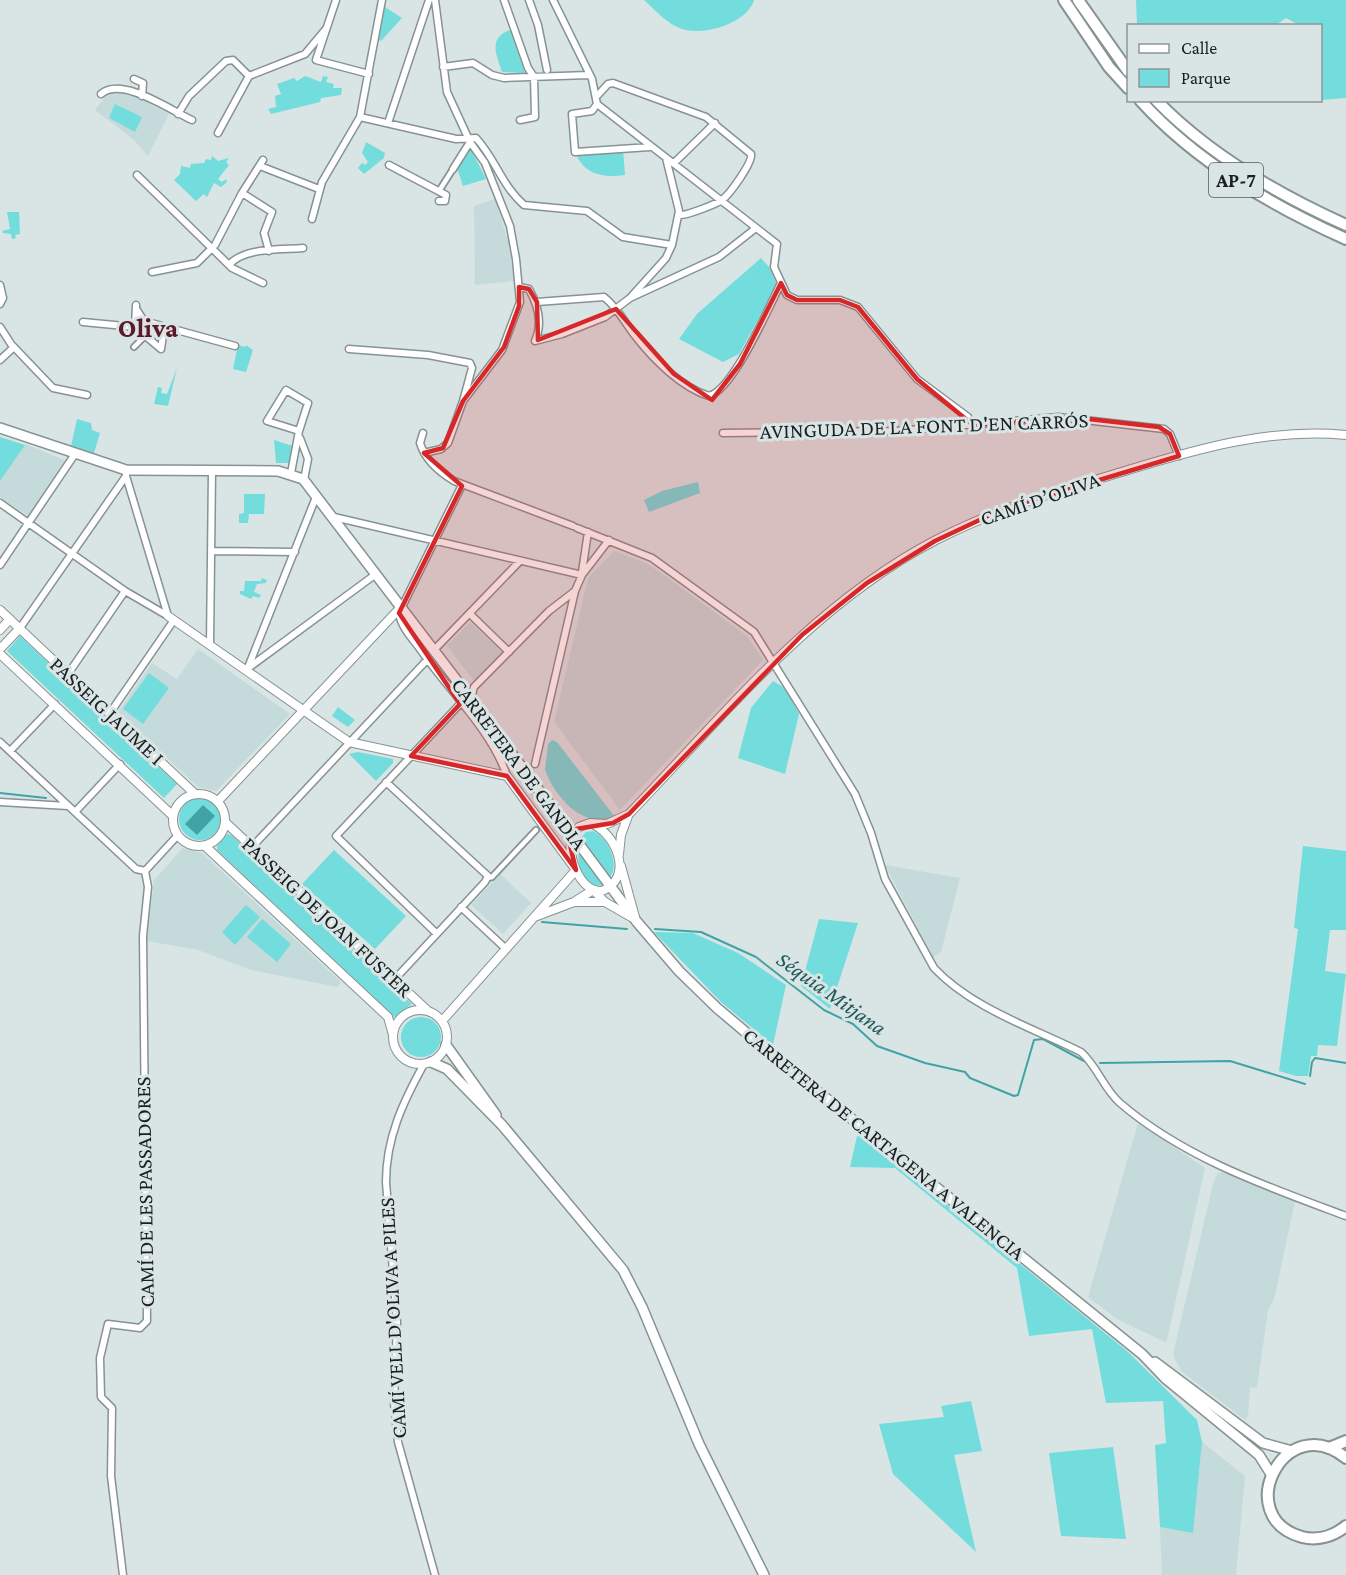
<svg xmlns="http://www.w3.org/2000/svg" width="1346" height="1575" font-family="'Crimson Pro',serif">
	<rect width="100%" height="100%" fill="#d9e5e5"/>
	<!-- built -->
	<path fill="#c5dada" d="M123,90L169,114L148,156L134,140L95,110L109,92Z
		M495,199L509,244L514,281L475,285L474,206Z
		M25,444L67,461L28,516L0,497V481Z
		M614,551L646,563L667,577L747,636L763,660L620,810L554,722L588,578Z
		M470,622L502,652L474,681L447,646Z
		M198,649L290,714L216,791L198,787L118,712L152,663L177,679Z
		M183,848L202,853L341,982L337,987L251,970L198,950L147,941L154,880Z
		M885,865L960,878L941,952L937,955L933,957Z
		M500,874L531,903L503,934L471,905Z
		M1138,1123L1205,1168L1167,1340L1165,1342L1117,1319L1088,1297Z
		M1225,1172L1295,1201L1274,1300L1268,1310L1257,1388L1250,1387L1248,1416L1245,1420L1181,1371L1173,1354L1214,1180L1218,1173Z
		M1202,1442L1245,1476L1236,1575H1162L1160,1527L1193,1532Z"/>
	<!-- green -->
	<path fill="#73dcdd" d="M644,0H754C748,22 708,35 686,30C670,27 656,11 644,0Z
		M1136,0H1346V98L1321,100L1320,26L1299,25L1286,18L1276,25H1137Z
		M385,7L402,18L381,41L379,40Z
		M510,30L525,73L502,72C496,54 488,38 510,30Z
		M305,76L321,82L323,76L328,77L326,82L334,84L333,88H342L341,95L321,98L320,102L271,114L268,109L276,107L275,96L281,94L277,84L294,78L297,81Z
		M115,104L142,117L135,132L109,118Z
		M366,142L385,153L384,158L364,174L358,168L362,163L365,165L368,162L362,153Z
		M623,148L625,175C603,178 584,175 575,152Z
		M471,149L486,179L463,186L457,168Z
		M212,156L218,161L229,158L226,162L229,165L218,179L222,182L226,179L227,182L221,187L214,183L207,197L204,194L196,201L174,180L180,174L181,166L190,168L191,164L204,163L206,159L211,160Z
		M7,212H19L20,234L15,235L16,238L12,239L11,234L3,233L2,231L10,229Z
		M761,258L769,267L777,285L739,354L723,362L679,339L697,314Z
		M238,345L245,347L246,345L253,350L246,372L233,369Z
		M177,368L168,406L154,404L158,387L162,388L161,393L167,394Z
		M77,419L91,423L92,430L100,433L94,453L71,446Z
		M0,437L25,445L0,481Z
		M274,440L293,446L290,463H276Z
		M698,482L700,493L649,512L644,500L662,491Z
		M244,494H265L264,514H249L248,523H239V514L244,513Z
		M262,578L267,580L266,583L257,584L254,592L261,595L259,598L253,596L251,599L240,594V591H244L245,581H261Z
		M20,636L177,784L164,798L7,651Z
		M149,673L169,688L143,724L123,709Z
		M773,681L785,688L799,714L785,774L738,758L751,708Z
		M338,707L355,720L348,727L332,716Z
		M552,740L557,742L615,817C583,830 555,797 545,770L548,744Z
		M358,752L393,759V763L376,781L349,754Z
		M179 819a21 21 0 1 1 42 0a21 21 0 1 1-42 0Z
		M593,831C608,837 620,864 610,877L580,838L586,832Z
		M227,834L231,835L412,1004L394,1017L217,850V846Z
		M1303,846L1346,851V930H1330L1325,971L1346,974L1337,1046L1318,1045L1317,1056H1311L1308,1076H1296L1279,1071L1298,929L1294,928Z
		M334,850L406,916L375,949L302,884Z
		M579,852L602,883L603,885L595,886C583,880 576,864 579,852Z
		M246,905L260,917L235,945L222,932Z
		M262,919L291,944L277,962L247,937Z
		M819,919L858,923L830,1009L801,986Z
		M654,932L693,933L738,953L786,985L773,1045L721,1002Z
		M401 1037a20 20 0 1 1 40 0a20 20 0 1 1-40 0Z
		M860,1134L1127,1351L1197,1420L1202,1442L1193,1533L1160,1527L1155,1445L1166,1443L1163,1401L1106,1403L1092,1329L1029,1336L1017,1268L895,1168L850,1167L857,1136Z
		M971,1401L982,1451L954,1455L976,1552L893,1474L879,1424L944,1417L941,1406Z
		M1113,1447L1126,1539L1061,1536L1049,1453Z"/>
	<!-- water -->
	<path fill="#41a3a5" d="M203,805L215,816L197,835L185,824Z"/>
	<g fill="none" stroke-linecap="round" stroke-linejoin="round">
		<!-- stream -->
		<path stroke="#41a3a5" stroke-width="2" d="M0,793L46,798
			M542,922L627,929
			M655,929L701,932L756,957L824,1010L853,1024L877,1046L925,1063L965,1072L970,1078L1014,1096L1018,1095L1034,1040L1043,1039L1084,1061
			M1100,1063L1230,1061L1305,1084
			M1310,1076L1312,1062L1315,1058L1346,1063"/>
		<defs>
			<path id="pedestrian" d="M439,191L453,169
				M134,347L144,337
				M488,878L492,877L536,830"/>
			<path id="minor" d="M336,0L316,60L369,74
				M504,0L528,68L534,77L535,117L520,120
				M529,0L538,25L547,70
				M553,0L592,79L597,104L777,244L774,267L787,295L797,300H840L858,307L917,379L968,417L970,425
				M443,67L473,63L492,75L504,78L589,75
				M134,79L143,83L142,96
				M101,94C122,76 170,110 192,120
				M596,97L608,84L613,83L706,117L751,154C753,162 730,194 722,200C716,204 686,216 679,215
				M597,104L592,111L572,114L575,152L650,147
				M178,114L189,96L226,61L233,60L249,76
				M360,117L456,139L476,138C495,158 502,186 524,205L587,211L623,237L672,245
				M388,123L429,0
				M218,133L249,76L305,54L326,29
				M674,163L715,123
				M389,165L446,195L445,201H439
				M260,166L319,189
				M453,169L470,142
				M137,175L232,268L263,283
				M242,193L272,212L264,233L269,251
				M312,219L322,182L360,117L382,0
				M229,265C244,247 281,250 303,248
				M152,272L197,263L215,245L242,193L263,160
				M0,285L3,298L0,304
				M519,287L529,289C538,305 543,323 535,341
				M630,298L666,258L672,245L679,211L666,158
				M537,302L604,297C618,308 625,323 636,337C653,359 682,388 709,396C733,390 769,307 781,283
				M136,305L135,327L161,349L163,335L147,332L144,337
				M137,310L144,321L235,346
				M83,322L135,327
				M0,327L11,344L53,388L87,395
				M535,341L562,334L605,317L630,298L719,257L756,228
				M349,349L428,355L470,363L472,368L463,401
				M0,360L14,347
				M423,433L420,443C425,460 439,472 454,481L573,526
				M723,433L897,431L1058,417L1164,429L1170,434L1179,456
				M300,438L308,459L304,480
				M424,453L441,449L448,443L463,401L502,350L520,302L516,259L510,226L485,163L470,142L447,92L435,0
				M291,473L299,431L308,403L286,390L267,421L299,431
				M126,476L168,616
				M462,485L399,613C401,627 412,638 420,649C448,690 491,729 507,776
				M0,503L125,591L168,616
				M334,517L582,575
				M577,528L652,558L754,632L855,794L871,833L885,879L934,968C973,1009 1031,1027 1081,1052C1098,1067 1103,1088 1120,1103C1184,1158 1268,1187 1346,1216
				M212,551L295,552
				M0,565L75,454
				M582,572L588,532
				M470,614L509,652
				M20,628L126,476V470
				M210,645L212,471
				M434,650L520,561
				M247,669L376,574
				M247,670L316,497
				M68,674L125,591
				M471,699L474,687L549,611L575,591
				M110,713L174,620
				M0,742L136,869L145,871
				M10,751L55,704
				M535,764L575,591L582,575L609,540
				M386,782L488,876L485,882L395,979
				M0,802L68,806
				M75,812L120,764
				M252,847L427,660
				M145,871L178,835
				M461,907L505,948
				M436,933L336,836L460,704
				M424,1064C403,1102 386,1138 386,1182L397,1323L394,1403L398,1442L435,1575
				M123,1575L111,1476L112,1408L101,1397L100,1358L108,1324L140,1328L147,1321L143,936L148,887L145,871"/>
			<path id="tertiary" d="M0,610L195,794
				M168,616L349,742L507,776L576,870L442,1021
				M0,630L10,619
				M0,649L20,628
				M0,654L173,816
				M173 820a26 26 0 1 1 52 0a26 26 0 1 1-52 0Z
				M218,801L401,607
				M225,822L428,1011
				M590,823L607,824L629,814C723,716 813,604 936,540C998,508 1062,490 1128,470C1200,448 1270,428 1346,435
				M590,823C616,832 635,878 602,891C579,892 566,854 572,835L579,827Z
				M205,846L388,1017L393,1035
				M619,854L621,835L628,816
				M621,866L635,917
				M575,902H605
				M537,916L574,902L593,890L605,902L631,917
				M393 1037a27 27 0 1 1 54 0a27 27 0 1 1-54 0Z"/>
			<path id="secondary" d="M0,428L126,470L278,471L303,479L471,699L637,922L679,971L717,1008L774,1056L1142,1354L1165,1378L1259,1455L1271,1474
				M446,1045L496,1115
				M431,1062L447,1069L502,1125L623,1270L642,1307L699,1444L764,1575
				M1155,1362L1263,1443L1292,1451"/>
			<path id="trunk" d="M1346,1458C1285,1408 1230,1517 1302,1537C1318,1541 1334,1536 1346,1526"/>
			<path id="motorway" d="M1064,0L1109,67L1128,88
				M1078,0L1128,71
				M1140,100C1196,162 1271,205 1346,239
				M1156,100C1209,155 1277,194 1346,225
				M1329,1448L1346,1441"/>
		</defs>
		<!-- pedestrian casing -->
		<use href="#pedestrian" stroke="#879292" stroke-width="8"/>
		<!-- minor casing -->
		<use href="#minor" stroke="#879292" stroke-width="9"/>
		<!-- tertiary casing -->
		<use href="#tertiary" stroke="#879292" stroke-width="10"/>
		<!-- secondary casing -->
		<use href="#secondary" stroke="#879292" stroke-width="12"/>
		<!-- trunk casing -->
		<use href="#trunk" stroke="#879292" stroke-width="14"/>
		<!-- motorway casing -->
		<use href="#motorway" stroke="#879292" stroke-width="14"/>
		<!-- pedestrian -->
		<use href="#pedestrian" stroke="#fff" stroke-width="4.5"/>
		<!-- minor -->
		<use href="#minor" stroke="#fff" stroke-width="6"/>
		<!-- tertiary -->
		<use href="#tertiary" stroke="#fff" stroke-width="8"/>
		<!-- secondary -->
		<use href="#secondary" stroke="#fff" stroke-width="9"/>
		<!-- trunk -->
		<use href="#trunk" stroke="#fff" stroke-width="10"/>
		<!-- motorway -->
		<use href="#motorway" stroke="#fff" stroke-width="10"/>
	</g>
	<!-- marked area -->
	<path fill="#d62828" fill-opacity="0.2" stroke="#d62828" stroke-width="4.5" stroke-linejoin="round" d="M781,283L787,295L797,300H840L858,307L917,379L973,425L1071,417L1159,427L1170,434L1179,456L1003,509L935,541L867,583L802,635L629,814L613,823L576,829L570,845L576,870L507,776L411,756L460,704L399,613L462,486L424,453L443,448L463,401L504,347L519,306V287L529,289L537,302L538,340L616,309L674,374L712,400L740,364Z"/>
	<g text-anchor="middle" stroke-width="6" stroke-linejoin="round" paint-order="stroke">
		<!-- shield labels -->
		<rect fill="#d9e5e5" stroke="#545a5a" stroke-width="1.5" x="1209" y="163" width="54" height="34" rx="4.5"/>
		<g font-size="20" font-weight="bold" fill="#1b1f1f">
			<text x="1236" y="187">AP-7</text>
		</g>
		<!-- street labels -->
		<g font-size="21" fill="#1b1f1f" stroke="#d9e5e5">
			<text transform="translate(924 426) rotate(-2)" y="7">AVINGUDA DE LA FONT D'EN CARRÓS</text>
			<text transform="translate(1040 499) rotate(-19)" y="7">CAMÍ D’OLIVA</text>
			<text transform="translate(107 711) rotate(43)" y="7">PASSEIG JAUME I</text>
			<text transform="translate(519 764) rotate(53)" y="7">CARRETERA DE GANDIA</text>
			<text transform="translate(327 917) rotate(43)" y="7">PASSEIG DE JOAN FUSTER</text>
			<text transform="translate(884 1144) rotate(39)" y="7">CARRETERA DE CARTAGENA A VALENCIA</text>
			<text transform="translate(145 1192) rotate(-91)" y="7">CAMÍ DE LES PASSADORES</text>
			<text transform="translate(393 1318) rotate(-93)" y="7">CAMÍ VELL D'OLIVA A PILES</text>
		</g>
		<!-- water labels -->
		<g font-size="22" font-style="italic" fill="#215859" stroke="#d9e5e5">
			<text transform="translate(832 993) rotate(35)" y="8">Séquia Mitjana</text>
		</g>
		<!-- district labels -->
		<g font-size="27" font-weight="bold" fill="#5e1928" stroke="#d9e5e5">
			<text x="148" y="337">Oliva</text>
		</g>
	</g>
	<!-- legend -->
	<rect x="1127" y="24" width="195" height="78" fill="#d9e5e5" stroke="#8d9696" stroke-width="1.5"/>
	<rect x="1139" y="44" width="30" height="9" fill="#ffffff" stroke="#8d9696" stroke-width="1.5"/>
	<text x="1181" y="54" font-size="18" fill="#1b1f1f">Calle</text>
	<rect x="1139" y="69" width="30" height="18" fill="#73dcdd" stroke="#8d9696" stroke-width="1.5"/>
	<text x="1181" y="84" font-size="18" fill="#1b1f1f">Parque</text>
</svg>
